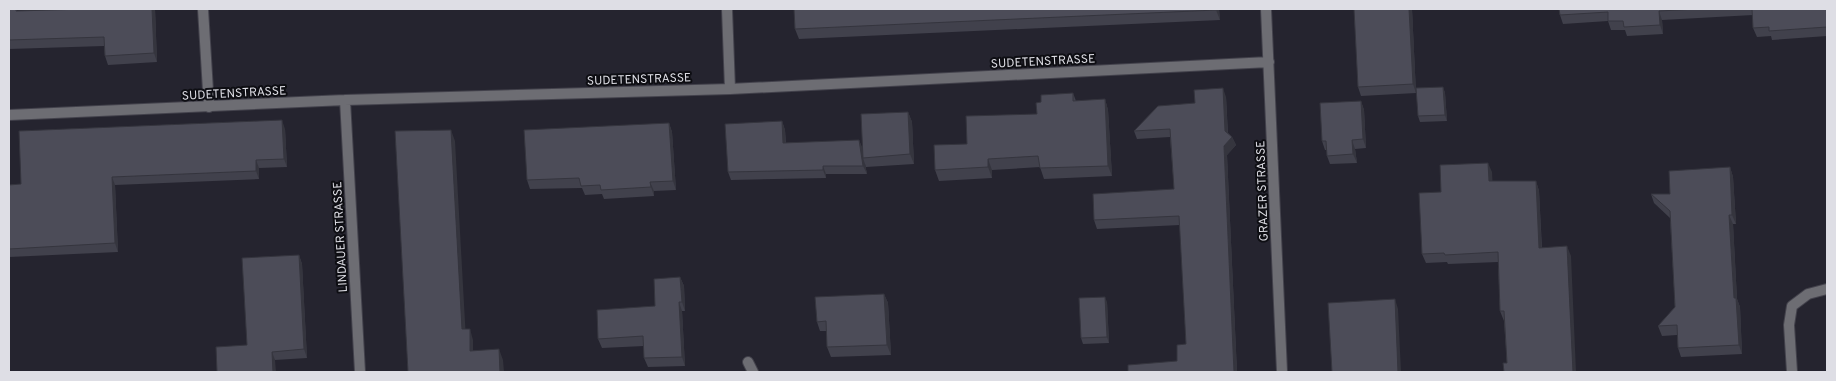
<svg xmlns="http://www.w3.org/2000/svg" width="1836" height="381" font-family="Overpass,sans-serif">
	<rect width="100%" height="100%" fill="#25242f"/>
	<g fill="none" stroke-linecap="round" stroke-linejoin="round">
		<defs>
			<path id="minor" d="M203,9L209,107
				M727,9L730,89
				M1266,9L1282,372
				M345,100L360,372
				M9,115L345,100L730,89L1269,62
				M748,362L753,372
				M1792,372L1789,325L1792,306L1808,294L1827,289"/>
		</defs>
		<!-- minor casing -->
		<use href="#minor" stroke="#43424c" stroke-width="12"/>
		<!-- minor -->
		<use href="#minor" stroke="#6d6d73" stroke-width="10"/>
	</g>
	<!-- wall -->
	<path fill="#41414c" d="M9,9H16L17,11L85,9H155L157,62L108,65L105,56L104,46L9,49Z
		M794,9H1219L1220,20L799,39L795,29Z
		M1354,9H1412L1416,93L1361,96L1358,87Z
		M1559,9H1827V36L1772,40L1771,36L1757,37L1753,28V15L1662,20L1663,34L1627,36L1625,30H1611L1608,21L1563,24L1560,15Z
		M1443,87L1445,93L1447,121L1420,122L1418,116Z
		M1073,93L1076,101L1105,99L1108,110L1112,176L1044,179L1040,167L992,170V178L939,181L935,170L1037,114L1041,102Z
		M1226,97L1228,133L1232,137L1236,145L1227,155L1237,372H1128L1177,361L1186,344L1180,225L1097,229L1094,220L1174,189L1170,137L1137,139L1134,131L1195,103Z
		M1361,101L1364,110L1366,148L1355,149L1357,163L1330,164L1327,156V150H1325L1322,141Z
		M908,112L912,122L914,164L866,167L865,164L867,174H826V178L731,180L728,172L782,121L785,130L786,143L859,140L862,148Z
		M669,123L672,132L676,190L654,191V196L604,199L602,194L585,195L582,188L530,189L527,180Z
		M285,129L287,167L259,168V179L115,185L118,252L9,257V185L21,184Z
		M1730,167L1733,177L1736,224H1733L1737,299L1740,307L1742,354L1681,357L1678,348L1677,335L1662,336L1658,326L1675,307L1670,218L1654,203L1651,194H1670Z
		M1492,172V181H1536L1539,191L1542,248L1571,256L1507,363L1504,321L1500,311L1498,262L1448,264L1447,262L1426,263L1422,254L1441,192Z
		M299,255L302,264L307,358L275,360L247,345Z
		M680,277L684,286L685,311H682L685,366L648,367L644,358V346L602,348L598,339L655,306Z
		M884,294L888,303L891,355L831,357L827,347V331H820L817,322Z
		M1107,302L1109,343L1083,344L1081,338Z"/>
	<!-- shaded-wall -->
	<path fill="#35353e" d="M152,9H155L157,62L154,53Z
		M1216,9H1219L1220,20L1216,10Z
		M1409,9H1412L1416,93L1413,84Z
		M1659,11L1662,20L1663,34L1660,25Z
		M1443,87L1445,93L1447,121L1445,115Z
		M1223,88L1226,97L1228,139L1225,131Z
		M1105,99L1108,110L1112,176L1108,166Z
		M1361,101L1364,110L1366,148L1363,139Z
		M908,112L912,122L914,164L910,154Z
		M282,120L285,129L287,167L284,159Z
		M782,121L785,130L786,152L783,143Z
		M669,123L672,132L676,190L673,181Z
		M451,130L455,141L466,340L462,329Z
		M1232,137L1236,145L1227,155L1237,372H1234L1224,146Z
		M859,140L863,149V158L865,164L867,174L863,166Z
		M1352,140L1355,149L1357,163L1353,154Z
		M988,159L992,170V178L988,167Z
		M256,160L259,168V179L256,171Z
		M1488,163L1492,172L1493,191L1489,181Z
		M823,166L826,174V178L823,170Z
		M1730,167L1733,177L1736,224L1732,215Z
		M112,177L115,185L118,252L115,243Z
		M1536,181L1539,191L1542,257L1539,248Z
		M650,182L654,191V196L651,187Z
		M1729,215L1733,224L1737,299L1740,307L1742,354L1739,345L1734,298Z
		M1567,246L1571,256L1576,372H1573Z
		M299,255L302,264L307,358L304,349Z
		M680,277L684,286L685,311L682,302Z
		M884,294L888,303L891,355L887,345Z
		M1105,297L1107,302L1109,343L1107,337Z
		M1395,299L1398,309L1401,372H1398Z
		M679,302L682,311L685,366L682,357Z
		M470,329L473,340V362L470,351Z
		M499,349L503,360L504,372H500Z
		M272,352L275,360L276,372H273Z"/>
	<!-- building -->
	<path fill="#4c4c58" stroke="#35353e" d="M9,9H16V11L85,9H152L154,53L105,56L104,37L9,40Z
		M794,9H1216V10L795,29Z
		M1354,9H1409L1413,84L1358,87Z
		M1559,9H1697L1659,11L1660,25L1624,27L1623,21H1608V12L1560,15Z
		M1752,9H1827V27L1769,31V27L1753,28Z
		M1443,87L1445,115L1418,116L1416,88Z
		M1223,88L1225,131L1232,137L1224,146L1234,372H1128V365L1177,361V345L1186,344L1179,216L1094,220L1093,194L1174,189L1170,129L1134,131L1158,106L1195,103L1194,90Z
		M1073,93V101L1105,99L1108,166L1040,168L1038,156L988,159V167L935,170L934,145L967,144L966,116L1037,114L1036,103L1041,102V95Z
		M1361,101L1363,139L1352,140L1353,154L1327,156L1326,141H1322L1320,103Z
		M908,112L910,154L863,158L861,114Z
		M282,120L284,159L256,160V171L112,177L115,243L9,249V185L21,184L19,131Z
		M782,121L783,143L859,140L863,166H823V170L728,172L725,124Z
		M669,123L673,181L650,182L651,187L601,190L600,185L581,186L579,178L527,180L524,130Z
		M451,130L462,329H470V351L499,349L500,372H408L395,131Z
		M1488,163L1489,181H1536L1539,248L1567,246L1573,372H1504L1503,363H1507L1504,311H1500L1498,252L1445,255L1444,253L1422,254L1419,193L1441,192L1440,165Z
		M1730,167L1732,215H1729L1734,298H1736L1739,345L1678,348L1677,325L1658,326L1675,307L1670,211L1651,194H1670L1669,171Z
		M299,255L304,349L272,352L273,372H217L216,347L247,345L242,258Z
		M680,277L682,302H679L682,357L644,358L643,336L598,339L597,310L655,306L654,279Z
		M884,294L887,345L827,347L826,321L817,322L815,297Z
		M1105,297L1107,337L1081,338L1079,298Z
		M1395,299L1398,372H1332L1328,303Z"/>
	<g text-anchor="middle" stroke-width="4" stroke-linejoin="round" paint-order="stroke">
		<!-- street labels -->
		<g font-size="12" fill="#dedee5" stroke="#0e0e13">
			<text transform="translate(1043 61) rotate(-3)" y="4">SUDETENSTRASSE</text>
			<text transform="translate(639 79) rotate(-2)" y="4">SUDETENSTRASSE</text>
			<text transform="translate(234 93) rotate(-3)" y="4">SUDETENSTRASSE</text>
			<text transform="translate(1262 191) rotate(-92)" y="4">GRAZER STRASSE</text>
			<text transform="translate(340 237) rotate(-93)" y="4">LINDAUER STRASSE</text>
		</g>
	</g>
	<!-- border -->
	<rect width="1836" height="381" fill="none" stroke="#dedee5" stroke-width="20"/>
</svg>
